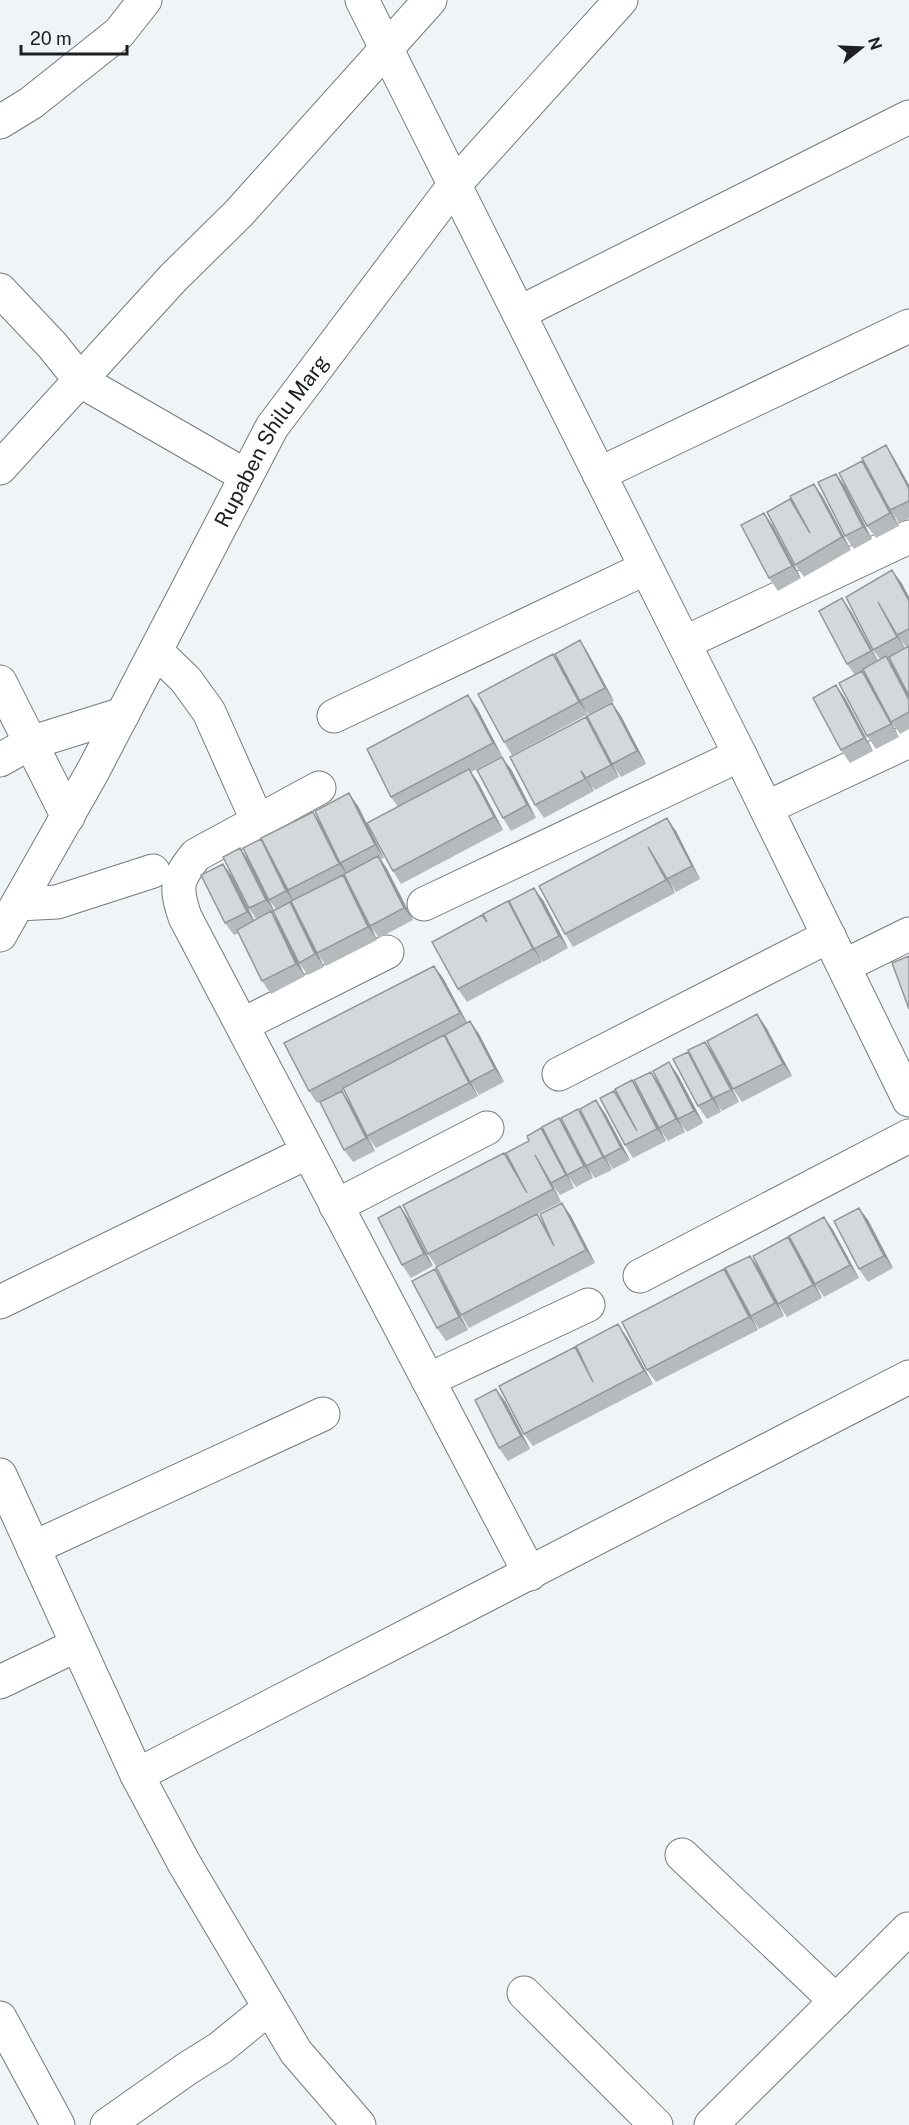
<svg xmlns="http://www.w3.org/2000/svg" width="909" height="2125" font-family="'Public Sans',sans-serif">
	<rect width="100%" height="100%" fill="#eff5f7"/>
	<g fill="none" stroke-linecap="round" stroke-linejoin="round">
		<defs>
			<g id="minor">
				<path d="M362,0L740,755L909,1100"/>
				<path d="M0,122L31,103L119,33L145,0"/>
				<path d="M0,290L52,345L81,381L246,476"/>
				<path d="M519,313L909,117"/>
				<path d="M0,468L173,278L239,213L430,0"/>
				<path d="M599,474L909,326"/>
				<path d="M684,643L909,537"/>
				<path d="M156,651L186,680L209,712L258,822"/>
				<path d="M0,682L68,817"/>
				<path d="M334,716L646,568"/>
				<path d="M0,760L30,743L123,714"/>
				<path d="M319,788L196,855C176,880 175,887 185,917L530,1574"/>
				<path d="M766,808L909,741"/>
				<path d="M18,904L57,902L153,871"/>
				<path d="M424,904L740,755"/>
				<path id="s1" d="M0,935L93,771L272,427L455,184L621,0"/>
				<path d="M844,966L909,934"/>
				<path d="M242,1025L387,952"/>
				<path d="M559,1074L829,936"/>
				<path d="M336,1206L487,1128"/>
				<path d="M640,1276L909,1136"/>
				<path d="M0,1302L308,1152"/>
				<path d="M428,1380L588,1305"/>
				<path d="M0,1475L137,1775L184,1863L296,2052L359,2125"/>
				<path d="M33,1548L323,1414"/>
				<path d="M0,1682L77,1645"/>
				<path d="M137,1775L909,1377"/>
				<path d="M682,1855L836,2001"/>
				<path d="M524,1993L656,2125"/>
				<path d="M0,2018L58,2125"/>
				<path d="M107,2125L188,2068L220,2048L269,2008"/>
				<path d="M711,2125L908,1929"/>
			</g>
		</defs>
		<!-- minor casing -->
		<use href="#minor" stroke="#757a7b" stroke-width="35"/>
		<!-- minor -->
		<use href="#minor" stroke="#fff" stroke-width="33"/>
	</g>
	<!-- wall -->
	<path fill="#b5babc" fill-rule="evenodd" d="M886,445L894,458L909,485V518L899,523L892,512L899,526L876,538L867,526L862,461L870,472Z
		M836,474L845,486L872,539L854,549L845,536Z
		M814,484L823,497L851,550L804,577L795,565L797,509Z
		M764,513L773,526L801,578L778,591L769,578Z
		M901,582L909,597V646L906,647L899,637L905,648L909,646V729L900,734L892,723L899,737L876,749L867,736L855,675L847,664L851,611L878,660L880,659L873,650Z
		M580,640L588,653L614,701L589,714L583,706L588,714L512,755L504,742Z
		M836,685L845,698L873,751L850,763L841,750Z
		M612,703L621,716L646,764L621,777L613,765L619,777L595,790L590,784L594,791L544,818L535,805L586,717L591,725Z
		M477,708L502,756L471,772L478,782L503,830L401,884L393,871L398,807L391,797Z
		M511,769L536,818L511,831L503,818Z
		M358,806L384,858L381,859L387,869L413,920L379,938L372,928L377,940L326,966L319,956L324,967L308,975L299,963L280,924L305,976L271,994L262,981L239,933L234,935L225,923L223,864L232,876L254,920L256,919L249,908L240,848L249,861L274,910L276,909L269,900L261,839L266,847ZM274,913L280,924L272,914Z
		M676,831L700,879L676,892L670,883L675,893L573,947L565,934Z
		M543,900L568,948L543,962L538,954L542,962L467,1002L458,989L487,922L515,912Z
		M434,966L443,978L467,1023L479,1034L504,1082L479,1095L472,1084L478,1096L376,1148L367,1136L344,1090L342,1091L375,1151L353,1162L344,1150L320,1102L317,1103L309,1091Z
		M766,1027L792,1076L742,1102L733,1089Z
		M705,1042L714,1054L739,1102L722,1111L717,1103L721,1112L707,1119L698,1106Z
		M678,1075L703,1123L687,1132L679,1121L685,1132L668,1141L659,1128L650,1110L666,1141L633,1158L625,1145L620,1099L632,1080L640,1092Z
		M578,1109L585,1120L605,1113L630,1160L613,1169L606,1158L612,1170L595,1178L586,1166Z
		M559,1118L568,1131L593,1178L576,1187L568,1176L574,1188L560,1195L553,1186L561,1202L537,1214L544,1224L571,1216L595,1263L469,1328L461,1315L491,1238L436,1266L428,1254L504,1153L511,1163L547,1137Z
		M400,1206L408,1218L433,1266L411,1278L402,1265Z
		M859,1208L868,1220L893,1268L868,1282L859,1269Z
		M824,1217L833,1230L859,1278L824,1297L815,1284L822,1298L787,1317L778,1304L797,1250Z
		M750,1256L759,1268L784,1316L759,1329L752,1318L758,1330L656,1382L647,1370L724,1269L729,1277Z
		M435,1269L468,1330L446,1341L437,1328Z
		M627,1337L653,1384L533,1446L524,1434L575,1347L579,1354Z
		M505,1401L530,1449L508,1461L499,1448Z"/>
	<!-- shaded-wall -->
	<path fill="#949799" d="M886,445L894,458L909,485V489Z
		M862,461L871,473L899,526L890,513Z
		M836,474L845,486L872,539L863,527Z
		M814,484L823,497L851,550L842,537Z
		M764,513L773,526L801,578L792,566Z
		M892,570L901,582L909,597V601Z
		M842,598L851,611L879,664L871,651Z
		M878,602L887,615L906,650L897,637Z
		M580,640L588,653L614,701L605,688Z
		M553,654L562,667L588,714L579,702Z
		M886,656L895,669L909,696V700Z
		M862,671L871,684L899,737L891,724Z
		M836,685L845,698L873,751L864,738Z
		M468,695L477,708L502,756L493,743Z
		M612,703L621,716L646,764L637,751Z
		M586,717L595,730L619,777L611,765Z
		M502,757L511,769L536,818L527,805Z
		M469,769L478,782L503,830L494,817Z
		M581,771L590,784L594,791L585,779Z
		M349,793L358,806L384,858L375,845Z
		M313,812L322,825L348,876L339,864Z
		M667,818L676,831L700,879L692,866Z
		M261,839L269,852L295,904L286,891Z
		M648,847L670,883L675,893L666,880Z
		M240,848L249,861L275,912L266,900Z
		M378,856L387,869L413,920L404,908Z
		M223,864L232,876L256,924L247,912Z
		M343,875L352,888L377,940L368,927Z
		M534,888L543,900L568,948L559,936Z
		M508,901L517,914L542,962L533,949Z
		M290,902L299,915L324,967L315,954Z
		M271,911L280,924L305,976L296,964Z
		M434,966L443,978L469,1026L460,1013Z
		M757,1014L766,1027L792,1076L783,1064Z
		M470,1021L479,1034L504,1082L495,1069Z
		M444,1035L453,1048L478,1096L469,1083Z
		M705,1042L714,1054L739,1102L731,1090Z
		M688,1052L697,1064L721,1112L712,1099Z
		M669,1062L678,1075L703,1123L694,1111Z
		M651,1072L660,1084L685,1132L676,1119Z
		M632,1080L641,1093L666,1141L657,1129Z
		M342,1091L350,1103L375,1151L366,1138Z
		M596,1100L605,1113L630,1160L621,1148Z
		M578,1109L587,1122L612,1170L603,1157Z
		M559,1118L568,1131L593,1178L584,1166Z
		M541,1128L550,1141L574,1188L566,1175Z
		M535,1155L553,1186L561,1202L553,1189Z
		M562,1203L571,1216L595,1263L586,1250Z
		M400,1206L408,1218L433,1266L424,1254Z
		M859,1208L868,1220L893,1268L884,1256Z
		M824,1217L833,1230L859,1278L850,1265Z
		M788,1237L797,1250L822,1298L813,1285Z
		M750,1256L759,1268L784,1316L775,1303Z
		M435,1269L443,1282L468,1330L459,1317Z
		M724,1269L733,1281L758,1330L749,1317Z
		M618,1324L627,1337L653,1384L644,1371Z
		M496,1389L505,1401L530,1449L521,1436Z"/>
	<!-- building -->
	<path fill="#d3d8db" stroke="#949799" stroke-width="1.5" d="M886,445L909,489V501L890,510L862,458Z
		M862,461L890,513L867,526L839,473Z
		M836,474L863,527L845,536L818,482Z
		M814,484L842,537L795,565L767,512L790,499L810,533L790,496Z
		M764,513L792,566L769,578L741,525Z
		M892,570L909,601V629L897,635L878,602L897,637L873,650L846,597Z
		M842,598L871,651L847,664L819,611Z
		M580,640L605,688L580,701L555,654Z
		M909,646V696L889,657Z
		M553,654L579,702L504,742L478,694Z
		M886,656L909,700V712L891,722L863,669Z
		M862,671L891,724L867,736L839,683Z
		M836,685L864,738L841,750L813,698Z
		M468,695L493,743L391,797L367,749Z
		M612,703L637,751L612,764L587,716Z
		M586,717L611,765L586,778L581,771L585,779L535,805L510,757Z
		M502,757L527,805L503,818L477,770Z
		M469,769L494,817L393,871L367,823Z
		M349,793L375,845L340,863L315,811Z
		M313,812L339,864L288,890L261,838Z
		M667,818L692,866L667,879L648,847L666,880L565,934L539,886Z
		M261,839L286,891L269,900L243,848Z
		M240,848L266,900L249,908L223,857Z
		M378,856L404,908L370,926L344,874Z
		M223,864L247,912L225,923L201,875Z
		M343,875L368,927L317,953L291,901Z
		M534,888L559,936L534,949L509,901Z
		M508,901L533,949L458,989L432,942L482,915L487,922L483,914Z
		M290,902L315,954L299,963L273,911Z
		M271,911L296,964L262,981L237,930Z
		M909,956V1009L892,963Z
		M434,966L460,1013L309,1091L284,1043Z
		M757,1014L783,1064L733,1089L707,1041Z
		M470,1021L495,1069L470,1082L445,1035Z
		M444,1035L469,1083L367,1136L343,1088Z
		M705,1042L731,1090L713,1098L688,1050Z
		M688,1052L712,1099L698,1106L673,1059Z
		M669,1062L694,1111L678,1119L653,1071Z
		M651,1072L676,1119L659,1128L634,1080Z
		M632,1080L657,1129L625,1145L600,1098L614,1091L637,1131L615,1089Z
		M342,1091L366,1138L344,1150L320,1102Z
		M596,1100L621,1148L604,1157L580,1109Z
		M578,1109L603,1157L586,1166L561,1118Z
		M559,1118L584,1166L567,1175L542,1127Z
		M541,1128L566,1175L551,1183L535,1155L553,1189L428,1254L403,1205L504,1153L527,1193L506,1153L529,1141L527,1136Z
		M562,1203L586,1250L461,1315L436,1267L537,1214L554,1246L540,1214Z
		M400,1206L424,1254L402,1265L378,1218Z
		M859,1208L884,1256L859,1269L834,1221Z
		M824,1217L850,1265L815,1284L789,1236Z
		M788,1237L813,1285L778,1304L753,1256Z
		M750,1256L775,1303L751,1316L725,1268Z
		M435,1269L459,1317L437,1328L412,1281Z
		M724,1269L749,1317L647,1370L622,1322Z
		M618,1324L644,1371L524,1434L499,1386L575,1347L593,1382L576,1346Z
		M496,1389L521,1436L499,1448L475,1400Z"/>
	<g text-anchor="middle" stroke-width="4.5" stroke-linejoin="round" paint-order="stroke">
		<!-- street labels -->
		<g font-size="21" fill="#1d1f20" stroke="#eff5f7">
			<text dy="7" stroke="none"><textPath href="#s1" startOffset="564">Rupaben Shilu Marg</textPath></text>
		</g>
	</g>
	<!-- north arrow -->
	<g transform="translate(861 48) rotate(72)" stroke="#eff5f7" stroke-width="4.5" paint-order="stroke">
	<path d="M0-4.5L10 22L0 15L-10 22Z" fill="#1d1f20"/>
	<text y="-9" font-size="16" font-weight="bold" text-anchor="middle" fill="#1d1f20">N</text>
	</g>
	<!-- scale -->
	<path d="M21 45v9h106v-9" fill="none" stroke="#1d1f20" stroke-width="3"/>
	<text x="30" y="45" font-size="18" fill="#1d1f20" stroke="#eff5f7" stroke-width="4.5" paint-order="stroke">20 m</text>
</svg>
